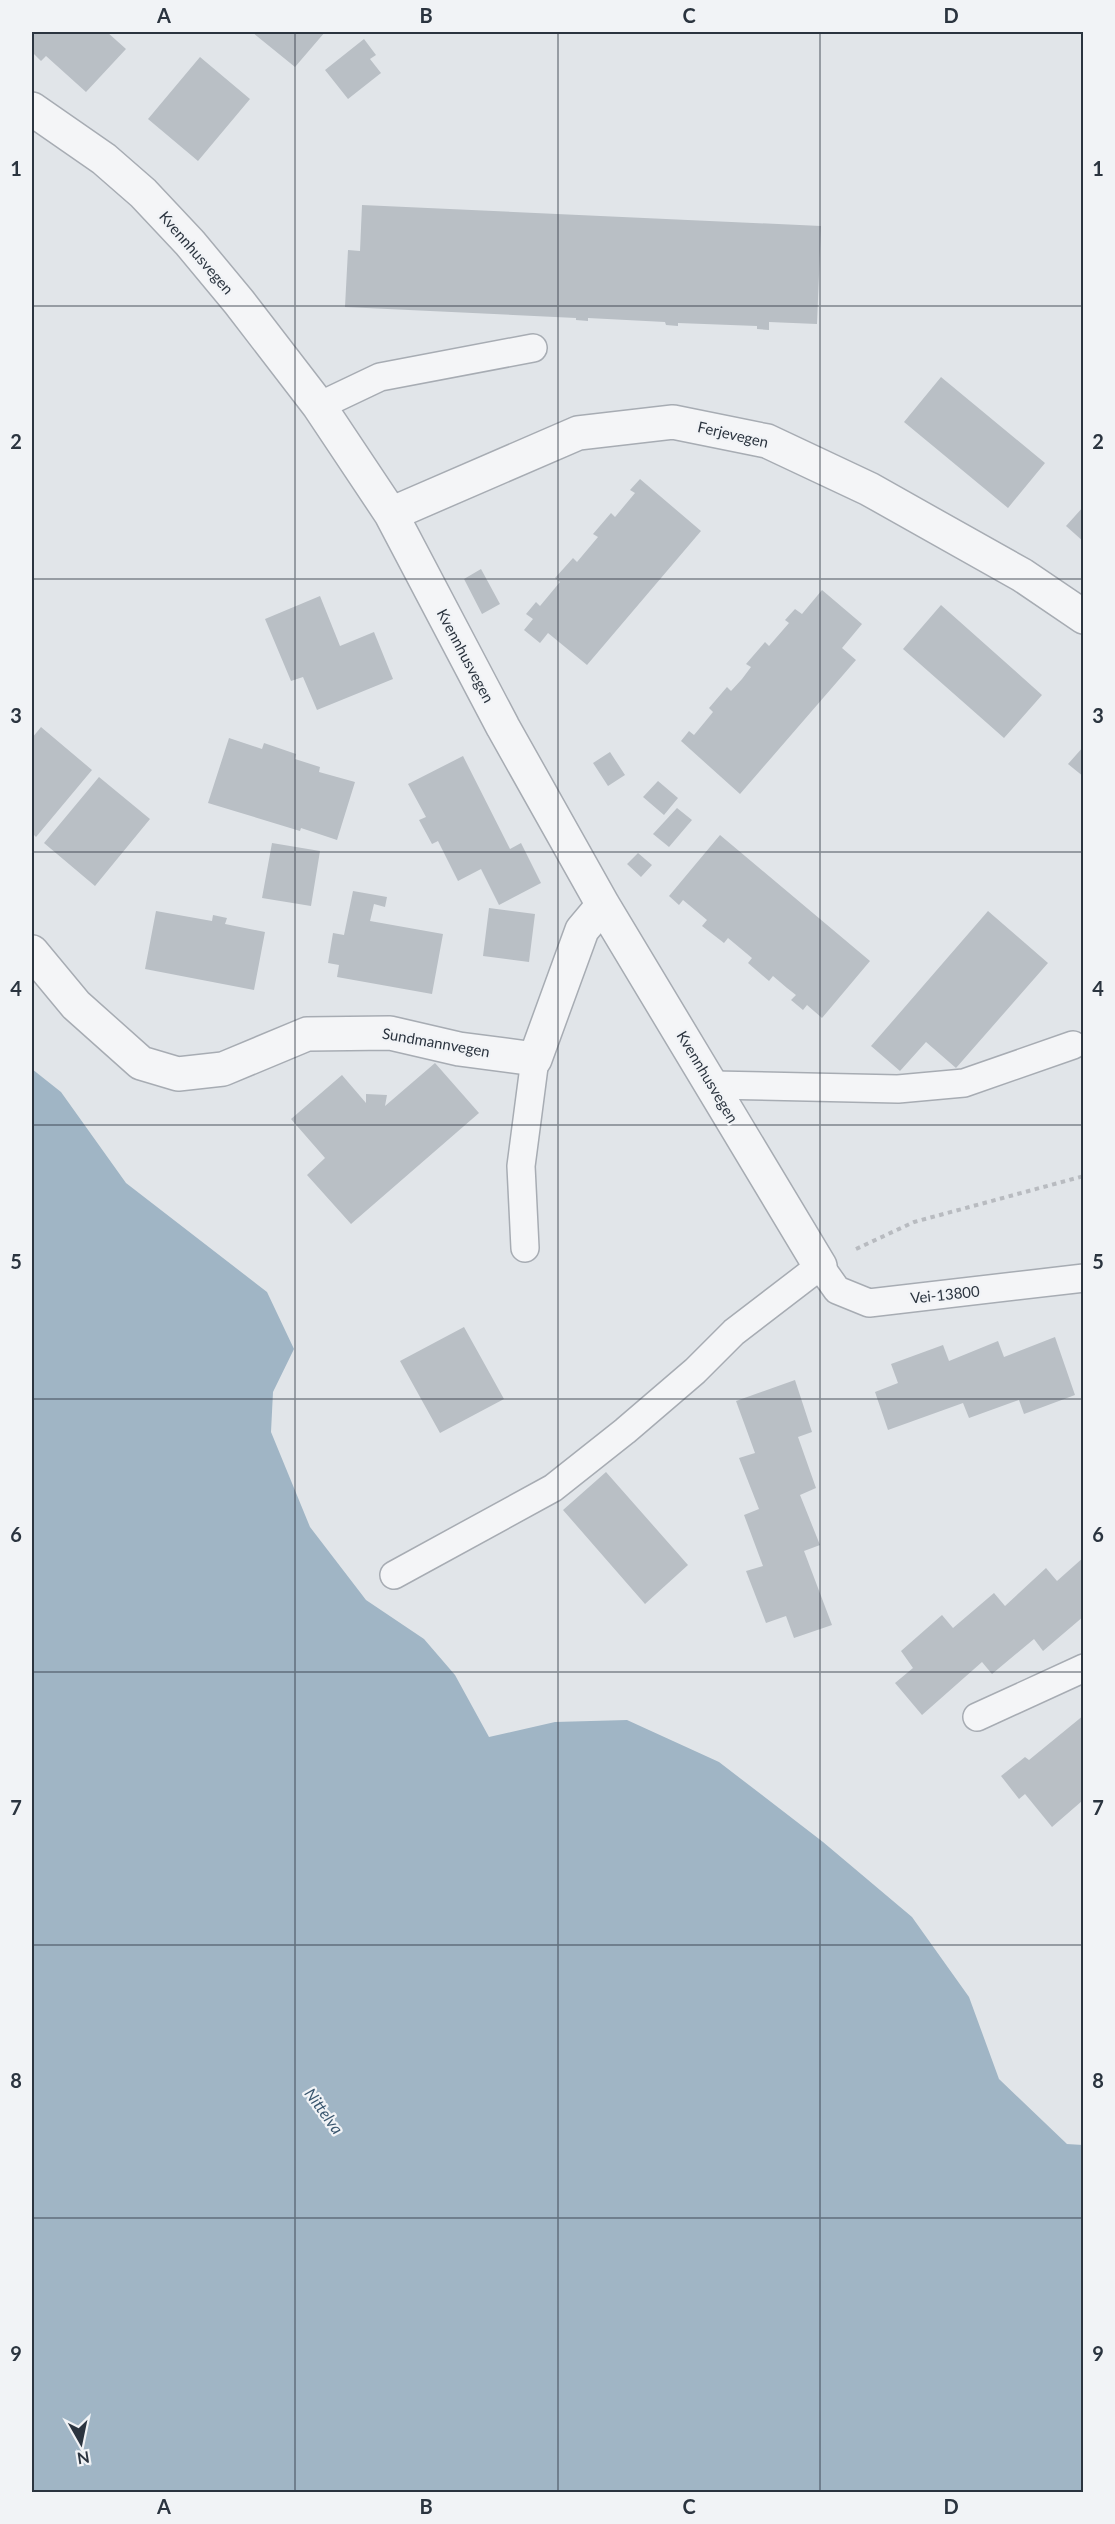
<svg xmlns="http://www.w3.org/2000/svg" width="1115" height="2524" font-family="Lato,sans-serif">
	<rect width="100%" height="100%" fill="#e1e5e9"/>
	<!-- water -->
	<path fill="#a0b5c5" d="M32,1069L61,1092L126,1183L267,1292L294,1349L273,1392L271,1432L310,1527L366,1600L424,1639L455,1675L489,1737L555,1722L627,1720L719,1762L823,1842L912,1917L969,1997L999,2079L1067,2144L1083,2145V2492H32Z"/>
	<!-- building -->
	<path fill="#b9bfc5" d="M32,32H107L126,49L86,92L46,56L41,61L32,52Z
		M252,32H325L295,67Z
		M364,39L376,55L370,59L381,73L348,99L325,70Z
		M200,57L250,99L198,161L148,119Z
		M362,205L821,226L817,324L769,322V330L757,329V326L678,323V326L666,325L665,322L588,318V321L576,320V318L345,307L348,250L360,251Z
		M941,377L1045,463L1008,508L904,422Z
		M640,479L701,531L587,665L548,633L540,643L524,630L533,619L526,614L536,602L540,606L560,582L555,578L573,558L577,562L598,537L593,534L611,513L615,517L635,493L630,490Z
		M1084,506V542L1066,526Z
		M481,569L500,604L482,614L464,579Z
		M822,590L862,624L842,648L856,660L740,794L681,741L689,731L694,735L704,723L713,712L709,708L727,687L731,691L742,679L751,667L746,664L765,642L769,646L789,623L785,620L795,609L802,614Z
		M320,596L340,646L374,632L393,679L317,710L303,677L291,681L265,619Z
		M941,605L1042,695L1004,738L903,649Z
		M41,727L92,770L36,837L32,833V738Z
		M229,738L262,749L264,743L296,754L295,759L320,767L319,772L355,782L337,840L301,828L300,831L208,803Z
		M1084,746V777L1068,764Z
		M610,752L625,775L608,786L593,763Z
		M463,756L510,849L521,843L541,883L499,905L481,869L458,881L438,841L432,844L419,820L426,817L408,784Z
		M99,777L150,819L95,886L44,843Z
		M658,781L678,798L664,815L643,797Z
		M677,808L692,820L669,847L653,834Z
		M720,835L870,961L822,1018L807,1005L803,1010L791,1000L796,995L787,988L773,976L769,981L748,963L752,958L728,938L724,943L702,926L707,920L683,900L679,905L669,896Z
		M272,843L320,851L311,906L262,898Z
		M638,853L652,865L641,877L627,864Z
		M353,891L387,897L385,907L374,904L370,921L443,934L432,994L337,977L339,965L328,963L333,933L344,935Z
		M489,908L535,914L529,962L483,956Z
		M156,911L212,921L213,915L227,918L225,924L265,932L254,990L145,969Z
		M988,911L1048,963L956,1068L926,1042L900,1071L871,1046Z
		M435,1063L479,1113L351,1224L307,1175L325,1158L291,1119L342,1075L366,1103V1094L387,1095L385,1106Z
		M464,1327L504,1399L440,1433L400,1361Z
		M1055,1337L1075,1395L1024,1414L1019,1400L969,1418L963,1403L888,1430L875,1392L898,1383L891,1364L943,1345L949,1361L998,1341L1004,1357Z
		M795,1380L812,1432L798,1437L816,1488L800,1495L820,1545L804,1551L832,1625L794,1638L786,1616L766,1623L746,1571L763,1566L744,1515L759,1509L739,1458L755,1453L736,1401Z
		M606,1472L688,1565L645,1604L563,1510Z
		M1084,1557V1616L1043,1651L1034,1639L992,1674L982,1662L922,1715L895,1683L913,1668L901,1651L942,1615L953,1628L994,1593L1005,1606L1046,1568L1057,1581Z
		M1084,1715V1802L1082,1801L1052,1827L1025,1794L1019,1799L1001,1776L1025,1757L1029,1760Z"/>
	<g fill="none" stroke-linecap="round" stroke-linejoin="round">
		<defs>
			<path id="service" d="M319,406L380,377L533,348
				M713,1085L898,1089L964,1083L1073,1045
				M525,1248L521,1166L535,1059
				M394,1575L553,1488L625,1431L695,1371L734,1332L820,1266L837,1290L869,1303L1084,1278
				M977,1717L1084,1668"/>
			<path id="minor" d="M32,109L104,159L143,193L190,243L239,302L319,406L391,514L503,727L603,905L820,1266
				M391,514L578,433L673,422L767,441L869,489L1022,575L1084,617
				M32,952L76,1005L141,1063L178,1074L223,1069L307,1034L390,1033L459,1049L535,1059L582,930L603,905"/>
		</defs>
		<!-- service casing -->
		<use href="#service" stroke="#a7acb3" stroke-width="30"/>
		<!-- minor casing -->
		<use href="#minor" stroke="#a7acb3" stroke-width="36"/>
		<!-- path -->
		<path stroke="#b8bbc0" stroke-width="4" stroke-dasharray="4.5 4.5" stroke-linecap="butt" d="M856,1249L914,1222L1084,1176"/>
		<!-- service -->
		<use href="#service" stroke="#f4f5f7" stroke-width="27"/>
		<!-- minor -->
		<use href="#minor" stroke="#f4f5f7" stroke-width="33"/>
	</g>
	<!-- grid -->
	<path fill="none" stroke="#2b343f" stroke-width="1.5" stroke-opacity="0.55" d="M295,32V2492M558,32V2492M820,32V2492M32,306H1084M32,579H1084M32,852H1084M32,1125H1084M32,1399H1084M32,1672H1084M32,1945H1084M32,2218H1084"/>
	<g text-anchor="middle" stroke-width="4.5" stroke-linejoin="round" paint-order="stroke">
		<!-- street labels -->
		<g font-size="15" fill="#2b343f" stroke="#f1f3f6">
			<text transform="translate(196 253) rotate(49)" y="5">Kvennhusvegen</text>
			<text transform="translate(733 435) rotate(13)" y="5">Ferjevegen</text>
			<text transform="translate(465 656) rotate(62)" y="5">Kvennhusvegen</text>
			<text transform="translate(436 1043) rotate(10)" y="5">Sundmannvegen</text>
			<text transform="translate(707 1077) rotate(59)" y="5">Kvennhusvegen</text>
			<text transform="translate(945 1295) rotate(-6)" y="5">Vei-13800</text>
		</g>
		<!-- water labels -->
		<g font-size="16" font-style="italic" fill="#39566e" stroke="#f1f3f6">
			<text transform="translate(324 2111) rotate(54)" y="6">Nittelva</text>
		</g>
	</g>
	<!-- border -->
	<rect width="1115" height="2524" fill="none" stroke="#f1f3f6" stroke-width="66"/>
	<!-- north arrow -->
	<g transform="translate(81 2443) rotate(171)" stroke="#f1f3f6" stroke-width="4.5" paint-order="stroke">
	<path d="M0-4.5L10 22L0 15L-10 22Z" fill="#2b343f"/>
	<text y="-9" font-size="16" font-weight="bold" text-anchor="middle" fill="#2b343f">N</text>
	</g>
	<rect x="33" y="33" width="1049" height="2458" fill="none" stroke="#2b343f" stroke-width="2"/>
	<g font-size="20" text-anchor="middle" font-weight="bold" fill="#2b343f">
		<text x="164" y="23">A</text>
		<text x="426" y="23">B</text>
		<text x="689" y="23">C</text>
		<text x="951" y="23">D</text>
		<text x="16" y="176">1</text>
		<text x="1098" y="176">1</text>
		<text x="16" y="449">2</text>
		<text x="1098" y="449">2</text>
		<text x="16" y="723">3</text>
		<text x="1098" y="723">3</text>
		<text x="16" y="996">4</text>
		<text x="1098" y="996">4</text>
		<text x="16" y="1269">5</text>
		<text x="1098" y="1269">5</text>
		<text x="16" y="1542">6</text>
		<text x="1098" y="1542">6</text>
		<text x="16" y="1815">7</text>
		<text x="1098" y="1815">7</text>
		<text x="16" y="2088">8</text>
		<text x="1098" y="2088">8</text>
		<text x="16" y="2361">9</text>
		<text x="1098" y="2361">9</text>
		<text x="164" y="2514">A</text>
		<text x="426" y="2514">B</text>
		<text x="689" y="2514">C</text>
		<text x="951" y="2514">D</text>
	</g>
</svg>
